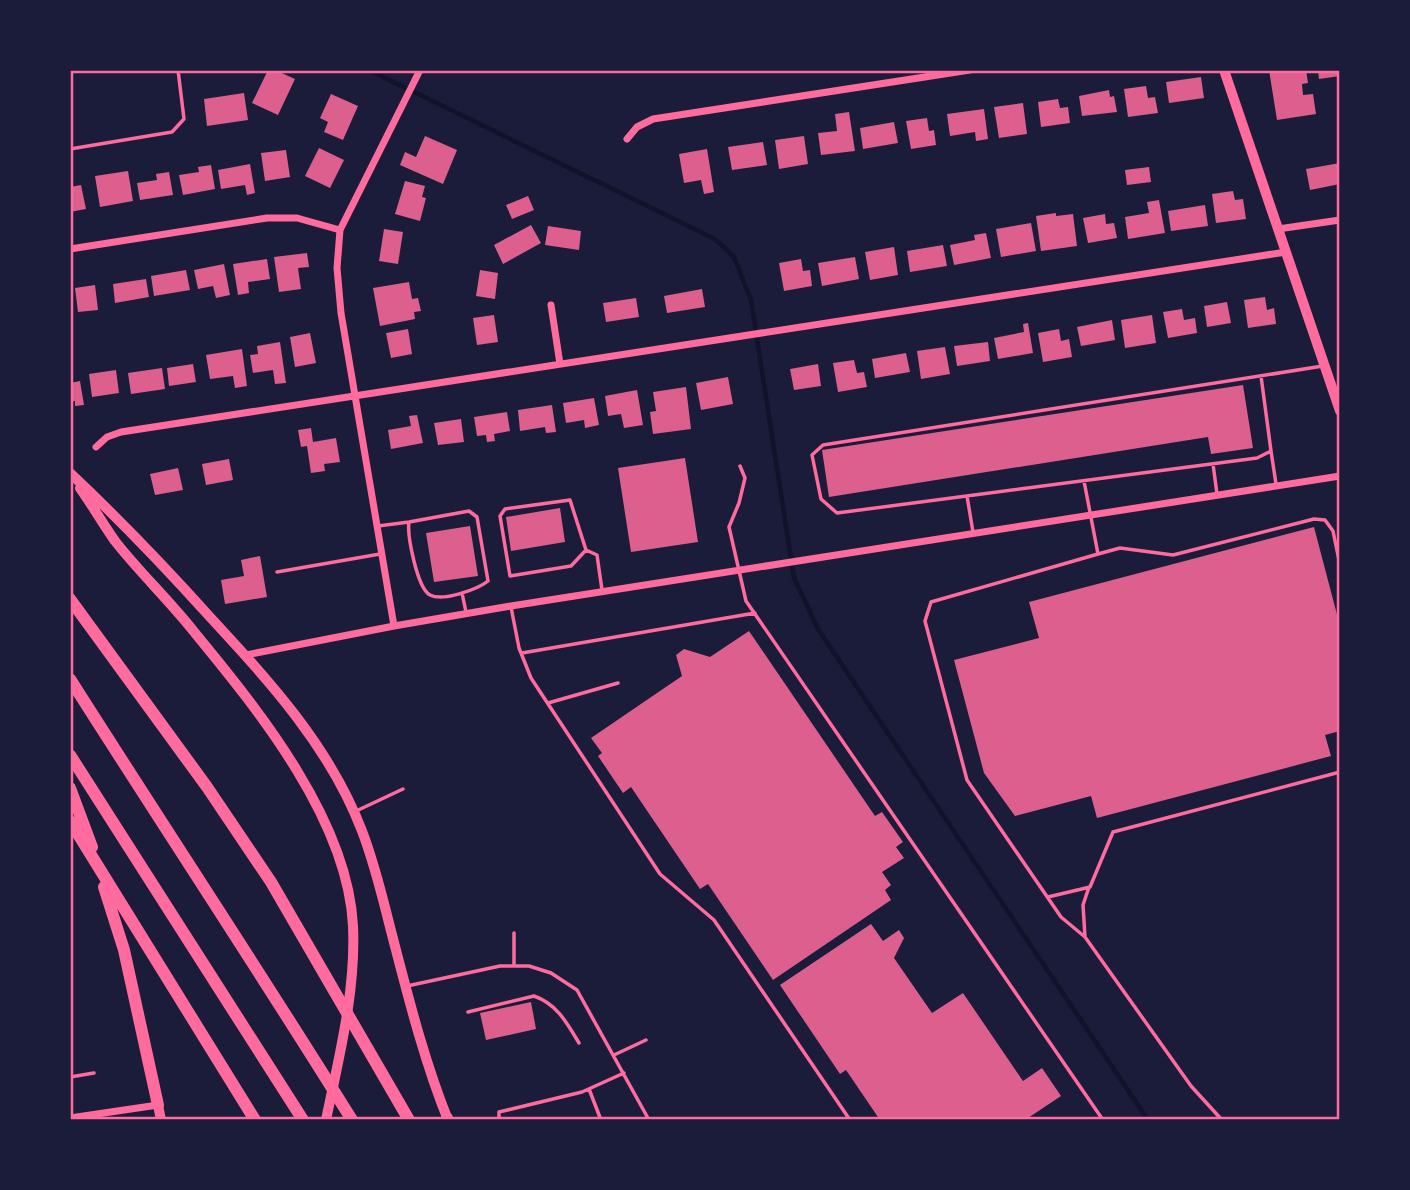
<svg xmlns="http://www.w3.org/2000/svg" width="1410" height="1190" font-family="Signika,sans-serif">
	<rect width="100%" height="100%" fill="#1b1b3a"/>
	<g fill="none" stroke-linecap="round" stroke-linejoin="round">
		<!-- stream -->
		<path stroke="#12122b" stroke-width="4.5" d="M369,70L715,239L734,257L751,300L794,578L818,629L1148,1120"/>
	</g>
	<!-- building -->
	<path fill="#dd5f8e" d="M268,70H275L295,79L278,115L252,103Z
		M1269,70H1306L1308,83L1302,84L1303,95L1313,94L1316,114L1277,120Z
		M1318,70H1340V76L1319,79Z
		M1201,77L1204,98L1169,103L1166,82Z
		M1146,86L1148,98L1155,97L1158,113L1128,117L1124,89Z
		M1109,90L1110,97L1114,96L1117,112L1082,116L1079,96Z
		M244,93L248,120L207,126L204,99Z
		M331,94L358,106L343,140L324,132L328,122L320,118Z
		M1058,99L1060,108L1068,107L1070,123L1041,127L1038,102Z
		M1023,103L1027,134L999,138L994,107Z
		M984,109L988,139L976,141L975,132L950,136L947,114Z
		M849,112L855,151L821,155L818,133L837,131L835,114Z
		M927,118L929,131L934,130L936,145L911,149L906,121Z
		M894,122L898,143L863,149L860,128Z
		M425,136L457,150L443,184L400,165L405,152L416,157Z
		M804,136L808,164L779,169L775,140Z
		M763,142L767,165L732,170L728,147Z
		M319,148L344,160L330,188L305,176Z
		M707,149L714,192L704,194L701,180L684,183L679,154Z
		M286,150L290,177L265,181L261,153Z
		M1340,163V184L1310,190L1306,169Z
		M250,164L255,193L247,195L245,185L221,189L218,170Z
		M211,165L215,189L183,195L179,175L199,172L198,167Z
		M1149,167L1151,182L1127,185L1125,170Z
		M128,171L133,201L100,207L95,176Z
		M169,172L173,195L140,200L137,183L157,180L156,174Z
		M405,181L425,186L422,197L426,198L420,221L395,214Z
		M81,185L86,209L70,212V187Z
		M1233,191L1235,200L1243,199L1246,219L1216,223L1212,194Z
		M528,196L534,210L512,219L506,205Z
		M1159,200L1165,233L1128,239L1125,217L1149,213L1147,202Z
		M1205,205L1208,226L1171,231L1168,211Z
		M1056,213V216L1073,214L1077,246L1041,251L1036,216Z
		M1105,214L1106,224L1114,223L1117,238L1088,243L1083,218Z
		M1031,223L1036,251L1001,257L996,229Z
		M531,225L541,243L503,264L494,245Z
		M548,226L581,231L579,250L545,245Z
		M384,229L403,232L398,264L379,261Z
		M986,233L991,258L954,265L950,245L975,240L974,235Z
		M943,245L947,266L910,272L907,251Z
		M894,247L898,275L870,280L865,252Z
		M307,253L309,267L298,268L301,289L279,292L274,257Z
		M855,257L859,279L822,286L818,263Z
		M267,259L270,279L248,282L249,293L238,295L233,264Z
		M801,259L803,271L810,270L812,286L784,291L779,263Z
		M224,264L230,295L216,298L213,286L198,289L194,270Z
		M186,270L190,290L154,296L151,276Z
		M480,270L498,273L495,299L476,296Z
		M146,279L149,297L115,303L113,284Z
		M409,282L412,299L418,298L421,311L414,312L415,319L380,326L373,288Z
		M95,285L98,310L78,312L75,288Z
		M702,289L705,307L667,313L664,296Z
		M1265,297L1267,310L1274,308L1276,324L1248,328L1244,300Z
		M636,298L639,317L606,322L603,303Z
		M1227,302L1231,323L1207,327L1204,306Z
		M1182,309L1184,320L1195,318L1197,333L1168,338L1163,312Z
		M494,315L498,342L477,345L473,318Z
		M1152,315L1156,343L1125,348L1121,320Z
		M1112,320L1115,340L1081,346L1077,327Z
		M1028,323L1033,353L998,359L994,338L1024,332L1023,324Z
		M408,329L412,354L391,358L386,333Z
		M1059,329L1061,341L1069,339L1072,357L1043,362L1038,333Z
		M310,333L316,363L295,367L290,337Z
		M280,342L286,383L275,384L273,370L253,373L250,355L258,354L257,346Z
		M988,342L990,361L957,366L954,346Z
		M945,347L950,374L921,379L917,351Z
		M242,349L247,386L235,388L233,376L210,379L206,355Z
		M906,353L910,372L875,378L872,359Z
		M854,360L857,373L864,372L867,387L838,392L833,363Z
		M193,364L196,382L169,386L167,368Z
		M818,364L821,386L794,390L790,369Z
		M162,368L165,389L131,394L128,373Z
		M116,370L119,393L92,397L89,374Z
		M728,377L733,404L701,410L696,383Z
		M80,381L84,405L75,406V401L70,402V383Z
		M1243,385L1253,448L1211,454L1208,437L829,497L822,450Z
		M686,387L691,429L653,434L650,412L656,411L653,392Z
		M637,390L643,425L624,428L621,414L608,416L605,396Z
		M594,398L599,425L585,428L584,420L566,423L563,403Z
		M552,405L556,432L546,433L545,427L520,431L518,410Z
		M507,412L510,431L494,434L495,441L487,442L486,435L477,436L474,417Z
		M417,415L423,443L391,449L388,430L411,426L409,416Z
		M461,419L464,442L438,445L434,423Z
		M311,428L313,442L336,438L340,462L324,464L325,471L311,473L307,446L301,447L298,430Z
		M685,458L698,542L631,552L618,468Z
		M229,459L233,480L206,485L202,464Z
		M178,468L183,490L155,495L150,474Z
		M560,508L565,542L511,551L506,517Z
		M470,526L478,576L434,582L426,533Z
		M1314,527L1340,626V731L1325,735L1331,756L1097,818L1091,796L1015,816L984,773L954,660L1039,638L1029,602Z
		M260,556L267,597L225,604L221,580L244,576L241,560Z
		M749,631L875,816L882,812L903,842L896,847L904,858L882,872L891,885L885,890L891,900L773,980L708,884L700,889L631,787L623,793L598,756L602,753L591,738L682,676L676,655L684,649L710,657Z
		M871,924L883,941L899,930L904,938L894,958L932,1013L963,993L1023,1081L1042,1068L1061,1096L1025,1120H880L846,1070L840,1074L780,985Z
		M531,1002L536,1029L486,1040L480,1013Z"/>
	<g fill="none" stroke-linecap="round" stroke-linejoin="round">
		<!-- service -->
		<path stroke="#ff6b9d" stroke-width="3.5" d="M70,149L172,132L184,119L178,70
			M1261,376L1271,451L1257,458L837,513L821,499L812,455L823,445L1323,366
			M1271,451L1276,484
			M1213,464L1217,494
			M740,466L745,478L739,503L729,527L746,601L1103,1120
			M1084,481L1098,554L931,602L925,621L967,780L1061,917L1085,937L1191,1086L1222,1120
			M967,496L973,532
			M469,511L477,517L488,581C478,589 443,602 430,595C417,588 407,535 409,522Z
			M378,526L409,522
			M586,550L570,500L505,509L500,516L510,576L571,566L586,550L597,555L602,590
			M1098,554L1120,548L1173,555L1314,519L1325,520L1333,531L1340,565
			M277,572L380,554
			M462,593L466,612
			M511,607L519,648L531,678L660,874L714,920L850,1120
			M522,653L755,613
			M548,703L618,683
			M354,812L403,789
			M1048,897L1090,887L1113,832L1340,772
			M1085,937L1083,905L1089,887
			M514,966V933
			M407,986L500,966H529L551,973L577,990L649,1120
			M468,1012L534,996C557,1004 567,1023 579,1043
			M614,1055L646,1040
			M70,1077L94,1073
			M589,1089L601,1120
			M499,1120V1112L582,1092L624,1073"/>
		<!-- minor -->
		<path stroke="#ff6b9d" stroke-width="7" d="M627,139L637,127L653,119L970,70
			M1278,229L1340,220
			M70,249L267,218H297L340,230
			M551,305L560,364
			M96,447L107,437L121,432L1286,252
			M394,626L341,313L337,268L340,230L420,70
			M246,655L394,626L511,606L1340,476
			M70,1118L158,1105"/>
		<!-- secondary -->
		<path stroke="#ff6b9d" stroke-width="10" d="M1224,70L1340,411
			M70,473C119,519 165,567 210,617C270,682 330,747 362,831C374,862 382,895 390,927C407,992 423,1058 448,1120
			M80,488C92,505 103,524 115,541C140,573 170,601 195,633C260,712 348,821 353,926C356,991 339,1057 326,1120
			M158,1105L161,1120"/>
		<!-- motorway -->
		<path stroke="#ff6b9d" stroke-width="12" d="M70,599L207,787L271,882L409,1120
			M70,679C164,827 260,972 352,1120
			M70,755L303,1120
			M70,788L92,847
			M70,821L255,1120
			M104,887L124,950L158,1105
			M447,1118V1120"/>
	</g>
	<!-- border -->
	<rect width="1410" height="1190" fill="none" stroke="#1b1b3a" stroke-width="144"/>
	<rect x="72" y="72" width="1266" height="1046" fill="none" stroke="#ff6b9d" stroke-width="2.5"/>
</svg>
